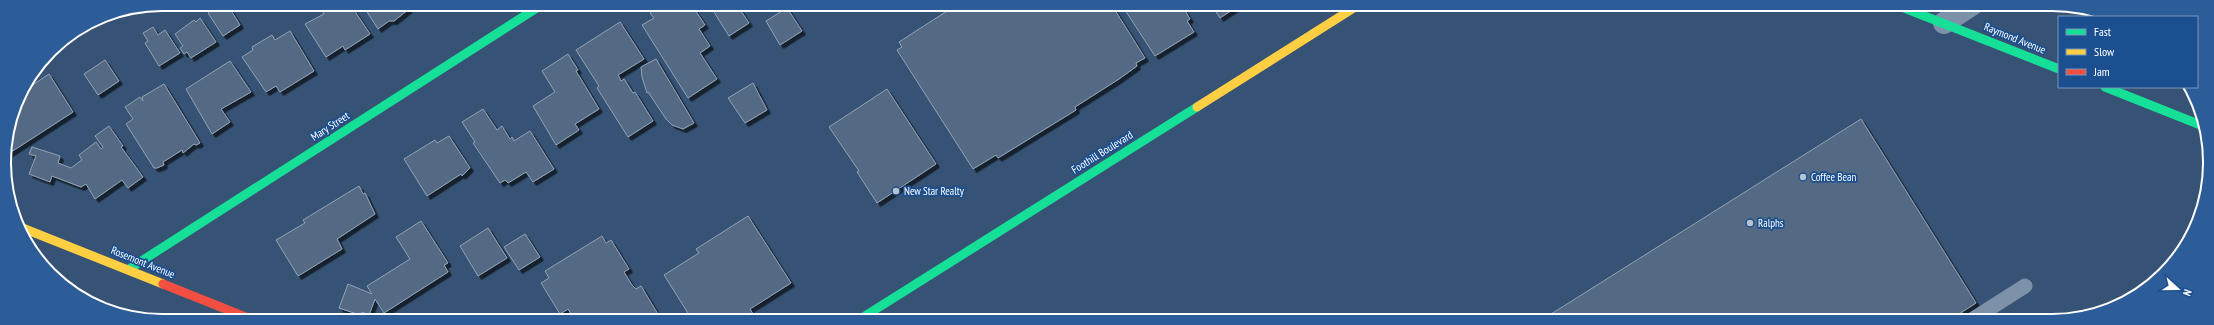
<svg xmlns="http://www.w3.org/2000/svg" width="2214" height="325" font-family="'PT Sans Narrow',sans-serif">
	<defs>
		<filter id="shadow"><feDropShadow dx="3.5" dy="3.5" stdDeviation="0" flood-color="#0009"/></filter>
	</defs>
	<rect width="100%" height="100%" fill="#365274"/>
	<!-- building -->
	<path fill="#526984" stroke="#92a2b6" filter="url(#shadow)" d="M221,4H227L240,25L223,36L208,13Z
		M318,4H350L370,34L345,50L343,46L326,57L305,24L324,14Z
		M362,4H406L409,9L394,21H389L378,29Z
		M655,4H691L705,25L699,29L710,46L700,53L717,79L688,98L642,25L654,18L650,13L657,8Z
		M709,4H739L737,5L749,23L729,36Z
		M958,4H1111L1145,58L1136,63L1137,66L1119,79L1075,107L1076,110L998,158L996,155L973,169L897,50L902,47L899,42Z
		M1121,4H1181L1190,19L1187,21L1194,32L1155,56Z
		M1211,4H1241L1220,18Z
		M787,8L802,31L780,45L766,21Z
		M200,18L216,42L191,58L187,52L184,54L180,48L183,46L175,34L194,20L196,22Z
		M620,22L644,59L618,75L621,81L624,79L633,93L635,92L653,121L628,137L597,88L599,86L576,50Z
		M153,27L158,35L165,30L180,53L159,66L145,43L148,41L143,33Z
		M290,31L314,71L280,92L276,86L266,92L242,57L253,50L252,47L272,35L275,40Z
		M568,54L578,70L576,71L599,109L575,124L579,130L556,145L533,106L555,92L542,71Z
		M656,59L694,123L683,129L672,125L666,119L648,92L647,93L642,77L641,67Z
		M105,60L119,81L98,95L84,74Z
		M230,61L251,92L221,109L230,122L212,134L186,89Z
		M49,74L73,112L5,156L16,102L27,86L28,88Z
		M753,83L767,110L745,123L728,98Z
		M164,84L200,143L196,145L194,144L183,153L182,150L163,162L164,165L157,168H154L126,124L133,119L125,107L140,97L143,101L142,97Z
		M887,89L936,164L877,203L857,172L859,171L829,127Z
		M483,109L497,130L502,126L510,139L512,137L514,141L530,131L554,169L533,182L526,172L508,183L505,180L500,183L473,143L475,142L462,122Z
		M1861,119L1976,303L1948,321H1540Z
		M109,126L123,146L121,147L143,177L128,188L122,180L95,199L86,184L81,187L52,176L50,182L29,174L36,156L29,154L32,147L60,156L58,163L71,168L82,160L79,155L96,142L101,149L103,147L95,136Z
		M449,136L470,168L462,176L461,174L427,196L404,159L435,140L437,143Z
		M359,186L363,194L365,193L375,214L337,239L342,249L298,276L276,240L305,223L303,220Z
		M748,216L791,283L750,309L753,314L742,321H693L664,275L699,253L696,249Z
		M421,221L448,263L444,265L448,272L384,313L375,299L369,315L362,312L360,315L339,308L348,284L372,294L367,286L410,259L396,237Z
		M488,228L507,258L478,276L460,246Z
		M525,234L540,257L519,270L504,247Z
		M602,236L606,243L611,240L629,269L624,272L632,285L636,289L641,286L662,321H561L571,314L568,309L560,314L541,283L549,278L545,271Z"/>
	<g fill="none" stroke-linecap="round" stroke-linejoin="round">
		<!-- lane -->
		<path stroke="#7d92a8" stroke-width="15" d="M1970,321L2025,286"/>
		<!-- street -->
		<path stroke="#7d92a8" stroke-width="22" d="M1944,23L1973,4"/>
		<!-- fast -->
		<path stroke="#16e098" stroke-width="9" d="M1894,4L2059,69
			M2105,87L2203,126
			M129,269L543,4
			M857,321L1197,107"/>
		<!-- slow -->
		<path stroke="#ffcf43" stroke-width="9" d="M1197,107L1360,4
			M20,227L163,284"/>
		<!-- jam -->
		<path stroke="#f24e42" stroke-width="9" d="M163,284L256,321"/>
	</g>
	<!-- markers -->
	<g fill="#b9c2ce" stroke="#1b4f8f" stroke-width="1.5">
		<circle cx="1803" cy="177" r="4"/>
		<circle cx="896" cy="191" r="4"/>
		<circle cx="1750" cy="223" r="4"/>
	</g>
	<g text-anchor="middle" stroke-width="3.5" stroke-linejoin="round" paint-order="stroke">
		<!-- street labels -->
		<g font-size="11" fill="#fff" stroke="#1b4f8f">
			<text transform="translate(2015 38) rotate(22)" y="4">Raymond Avenue</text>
			<text transform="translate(330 126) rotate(-33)" y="4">Mary Street</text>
			<text transform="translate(1102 152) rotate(-32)" y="4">Foothill Boulevard</text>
			<text transform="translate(143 262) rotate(22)" y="4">Rosemont Avenue</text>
		</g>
		<!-- poi labels -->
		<g font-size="11" fill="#fff" stroke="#1b4f8f" text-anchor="start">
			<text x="1811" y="181">Coffee Bean</text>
			<text x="904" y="195">New Star Realty</text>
			<text x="1758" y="227">Ralphs</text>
		</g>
	</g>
	<!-- crop -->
	<path d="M0 0H2214V325H0ZM162 11H2052A151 151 0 0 1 2203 162V163A151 151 0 0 1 2052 314H162A151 151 0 0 1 11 163V162A151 151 0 0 1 162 11Z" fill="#2d5d98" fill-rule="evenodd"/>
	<path fill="none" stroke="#fff" stroke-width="2" d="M162 11H2052A151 151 0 0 1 2203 162V163A151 151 0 0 1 2052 314H162A151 151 0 0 1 11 163V162A151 151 0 0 1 162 11Z"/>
	<!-- legend -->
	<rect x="2058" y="16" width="140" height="72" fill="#1b4f8f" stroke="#7695bc"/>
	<rect x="2066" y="29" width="20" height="6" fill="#16e098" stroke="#7695bc"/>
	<text x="2094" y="36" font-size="12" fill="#ffffff">Fast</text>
	<rect x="2066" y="49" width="20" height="6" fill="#ffcf43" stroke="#7695bc"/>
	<text x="2094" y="56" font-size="12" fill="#ffffff">Slow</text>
	<rect x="2066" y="69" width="20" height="6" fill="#f24e42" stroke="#7695bc"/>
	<text x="2094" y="76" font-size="12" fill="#ffffff">Jam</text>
	<!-- north arrow -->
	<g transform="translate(2178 289) rotate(111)" stroke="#1b4f8f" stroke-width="3" paint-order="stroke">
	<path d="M0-3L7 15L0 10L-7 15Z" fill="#ffffff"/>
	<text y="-6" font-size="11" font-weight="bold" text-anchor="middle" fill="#ffffff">N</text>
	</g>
</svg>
